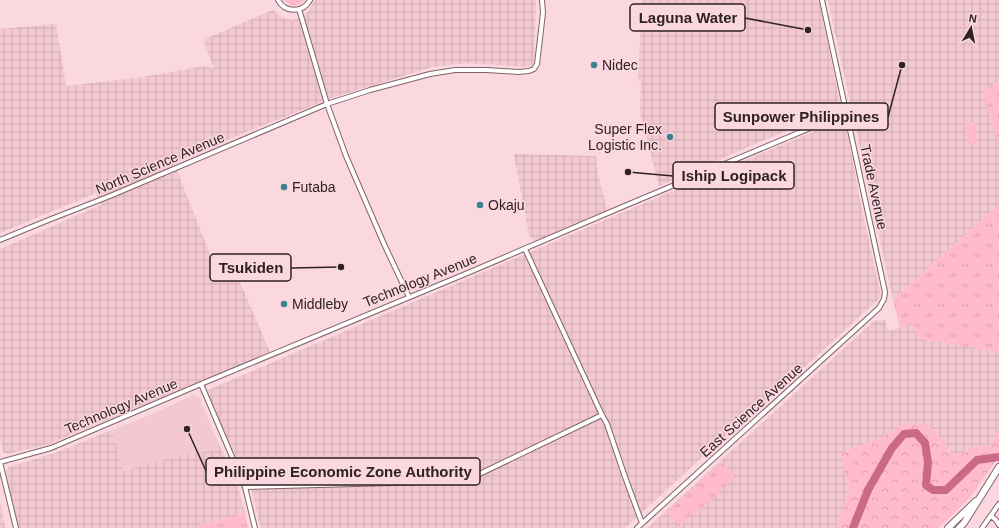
<svg xmlns="http://www.w3.org/2000/svg" width="999" height="528" font-family="Helvetica,sans-serif">
	<defs>
		<pattern id="industrial-grid" width="8" height="8" patternUnits="userSpaceOnUse"><rect width="8" height="8" fill="#f3c8d1"/><path d="M0 4h8M4 0v8" fill="none" stroke="#d1acb3"/></pattern>
		<pattern id="grass-tufts" width="24" height="20" patternUnits="userSpaceOnUse"><rect width="24" height="20" fill="#fbc"/><path d="M3 7l-1-3M5 7V3M7 7l1-3M15 17l-1-3M17 17v-4M19 17l1-3" fill="none" stroke="#dba0af"/></pattern>
		<pattern id="forest-crowns" width="20" height="18" patternUnits="userSpaceOnUse"><rect width="20" height="18" fill="#fbc"/><path d="M2 6a3 3 0 1 1 6 0M12 15a3 3 0 1 1 6 0" fill="none" stroke="#dba0af"/></pattern>
	</defs>
	<rect width="100%" height="100%" fill="#fbd7df"/>
	<!-- built -->
	<path fill="#f3c8d1" d="M193,395L199,397L219,445L217,449L175,457L123,471L112,430L155,413Z"/>
	<!-- industrial -->
	<path fill="url(#industrial-grid)" d="M314,0H536L534,62L532,65L528,67L466,63L432,67L335,97L241,134L174,163L215,267L231,261L270,352L49,444L7,454L3,452L0,438V249L101,205L96,193L0,233V29L56,24L66,86L137,78L205,66L214,69L204,42L207,38L273,10L283,18L293,20L302,17L309,11Z
		M642,0H819L841,109L757,143L659,186L640,113L641,81H638Z
		M828,0H999V81L983,91L999,145V204L893,300Z
		M839,121H842L846,124L860,200L881,297L811,361L734,428L625,528H261L251,488L207,395L208,390L715,173Z
		M514,154L596,156L597,170L607,210L536,241L529,236Z
		M885,320L888,331L896,329L912,322L920,339L999,352V427L992,444L986,446L970,448L961,454L951,453L946,444L907,422L882,437L841,453L849,491L836,528H647L874,321Z
		M112,430L123,471L175,457L217,449L219,445L236,480L245,513L199,525L200,528H18L6,472L9,467L55,453Z
		M0,501L5,528H0Z"/>
	<!-- grass -->
	<path fill="url(#grass-tufts)" d="M284,0H305C298,7 290,7 284,0Z
		M999,81V145L982,91Z
		M999,204V352L920,339L911,323L900,327L893,300Z
		M721,462L736,477L680,527L667,512Z
		M245,513L248,528H200L199,525Z"/>
	<!-- forest -->
	<path fill="url(#forest-crowns)" d="M907,422L930,425L946,444L951,453L961,454L970,448L986,446L992,444L999,427V456L970,498L939,528H836L849,491L841,453L882,437Z"/>
	<!-- pitch -->
	<path fill="#fbc" d="M974,122L978,142L968,144L964,124Z"/>
	<g fill="none" stroke-linecap="round" stroke-linejoin="round">
		<!-- river -->
		<path stroke="#cb6a86" stroke-width="8" d="M853,528L868,490L892,448L904,434L916,433L925,443L928,462L926,485L933,490H946L977,460L999,457"/>
		<defs>
			<path id="street" d="M278,0C285,13 303,13 310,0
				M299,9L327,104L346,156L384,244L409,297
				M0,240L46,221L110,196L327,104L370,90L430,74L455,70H487L518,72L529,71L534,69L537,64L543,13L542,0
				M201,384L245,487L255,528
				M602,415L607,424L625,477L642,523
				M245,487L465,481L602,415L525,249
				M991,516L996,520L999,525
				M16,528L0,462L51,448L201,384L470,272L622,207L846,113
				M637,528L879,308L884,299L885,292L822,0
				M982,528L999,504"/>
			<path id="secondary" d="M948,528L976,501
				M959,528L964,523L999,467"/>
		</defs>
		<!-- street casing -->
		<use href="#street" stroke="#816269" stroke-width="6"/>
		<!-- secondary casing -->
		<use href="#secondary" stroke="#816269" stroke-width="8"/>
		<!-- street -->
		<use href="#street" stroke="#fff" stroke-width="4"/>
		<!-- secondary -->
		<use href="#secondary" stroke="#fff" stroke-width="6"/>
	</g>
	<!-- markers -->
	<g fill="#3c818f" stroke="#fbd7df" stroke-width="1.5">
		<circle cx="594" cy="65" r="4"/>
		<circle cx="670" cy="137" r="4"/>
		<circle cx="284" cy="187" r="4"/>
		<circle cx="480" cy="205" r="4"/>
		<circle cx="284" cy="304" r="4"/>
	</g>
	<g text-anchor="middle" stroke-width="3" stroke-linejoin="round" paint-order="stroke">
		<!-- poi labels -->
		<g font-size="14" fill="#2f2225" stroke="#fbd7df" text-anchor="start">
			<text x="602" y="70">Nidec</text>
			<text x="662" y="134" text-anchor="end">Super Flex<tspan x="662" dy="16">Logistic Inc.</tspan></text>
			<text x="292" y="192">Futaba</text>
			<text x="488" y="210">Okaju</text>
			<text x="292" y="309">Middleby</text>
		</g>
		<!-- street labels -->
		<g font-size="14" fill="#2f2225" stroke="#fbd7df">
			<text transform="translate(160 163) rotate(-23)" y="5">North Science Avenue</text>
			<text transform="translate(874 187) rotate(78)" y="5">Trade Avenue</text>
			<text transform="translate(420 280) rotate(-22)" y="5">Technology Avenue</text>
			<text transform="translate(121 406) rotate(-23)" y="5">Technology Avenue</text>
			<text transform="translate(751 410) rotate(-42)" y="5">East Science Avenue</text>
		</g>
	</g>
	<!-- callouts -->
	<path fill="none" stroke="#2f2225" stroke-width="1.5" d="M808 30L745 18M902 65L888 117M628 172L673 176M341 267L291 268M187 429L206 471"/>
	<g fill="#2f2225" stroke="#fbd7df" stroke-width="1.5">
		<circle cx="808" cy="30" r="4"/>
		<circle cx="902" cy="65" r="4"/>
		<circle cx="628" cy="172" r="4"/>
		<circle cx="341" cy="267" r="4"/>
		<circle cx="187" cy="429" r="4"/>
	</g>
	<g fill="#fbd7df" stroke="#2f2225" stroke-width="1.5">
		<rect x="630" y="4" width="115" height="27" rx="4"/>
		<rect x="715" y="103" width="173" height="27" rx="4"/>
		<rect x="673" y="162" width="121" height="27" rx="4"/>
		<rect x="210" y="254" width="81" height="27" rx="4"/>
		<rect x="206" y="458" width="274" height="27" rx="4"/>
	</g>
	<g font-size="15" text-anchor="middle" font-weight="bold" fill="#2f2225">
		<text x="688" y="23">Laguna Water</text>
		<text x="801" y="122">Sunpower Philippines</text>
		<text x="734" y="181">Iship Logipack</text>
		<text x="251" y="273">Tsukiden</text>
		<text x="343" y="477">Philippine Economic Zone Authority</text>
	</g>
	<!-- north arrow -->
	<g transform="translate(971 28) rotate(10)" stroke="#fbd7df" stroke-width="3" paint-order="stroke">
	<path d="M0-3L7 15L0 10L-7 15Z" fill="#2f2225"/>
	<text y="-6" font-size="11" font-weight="bold" text-anchor="middle" fill="#2f2225">N</text>
	</g>
</svg>
